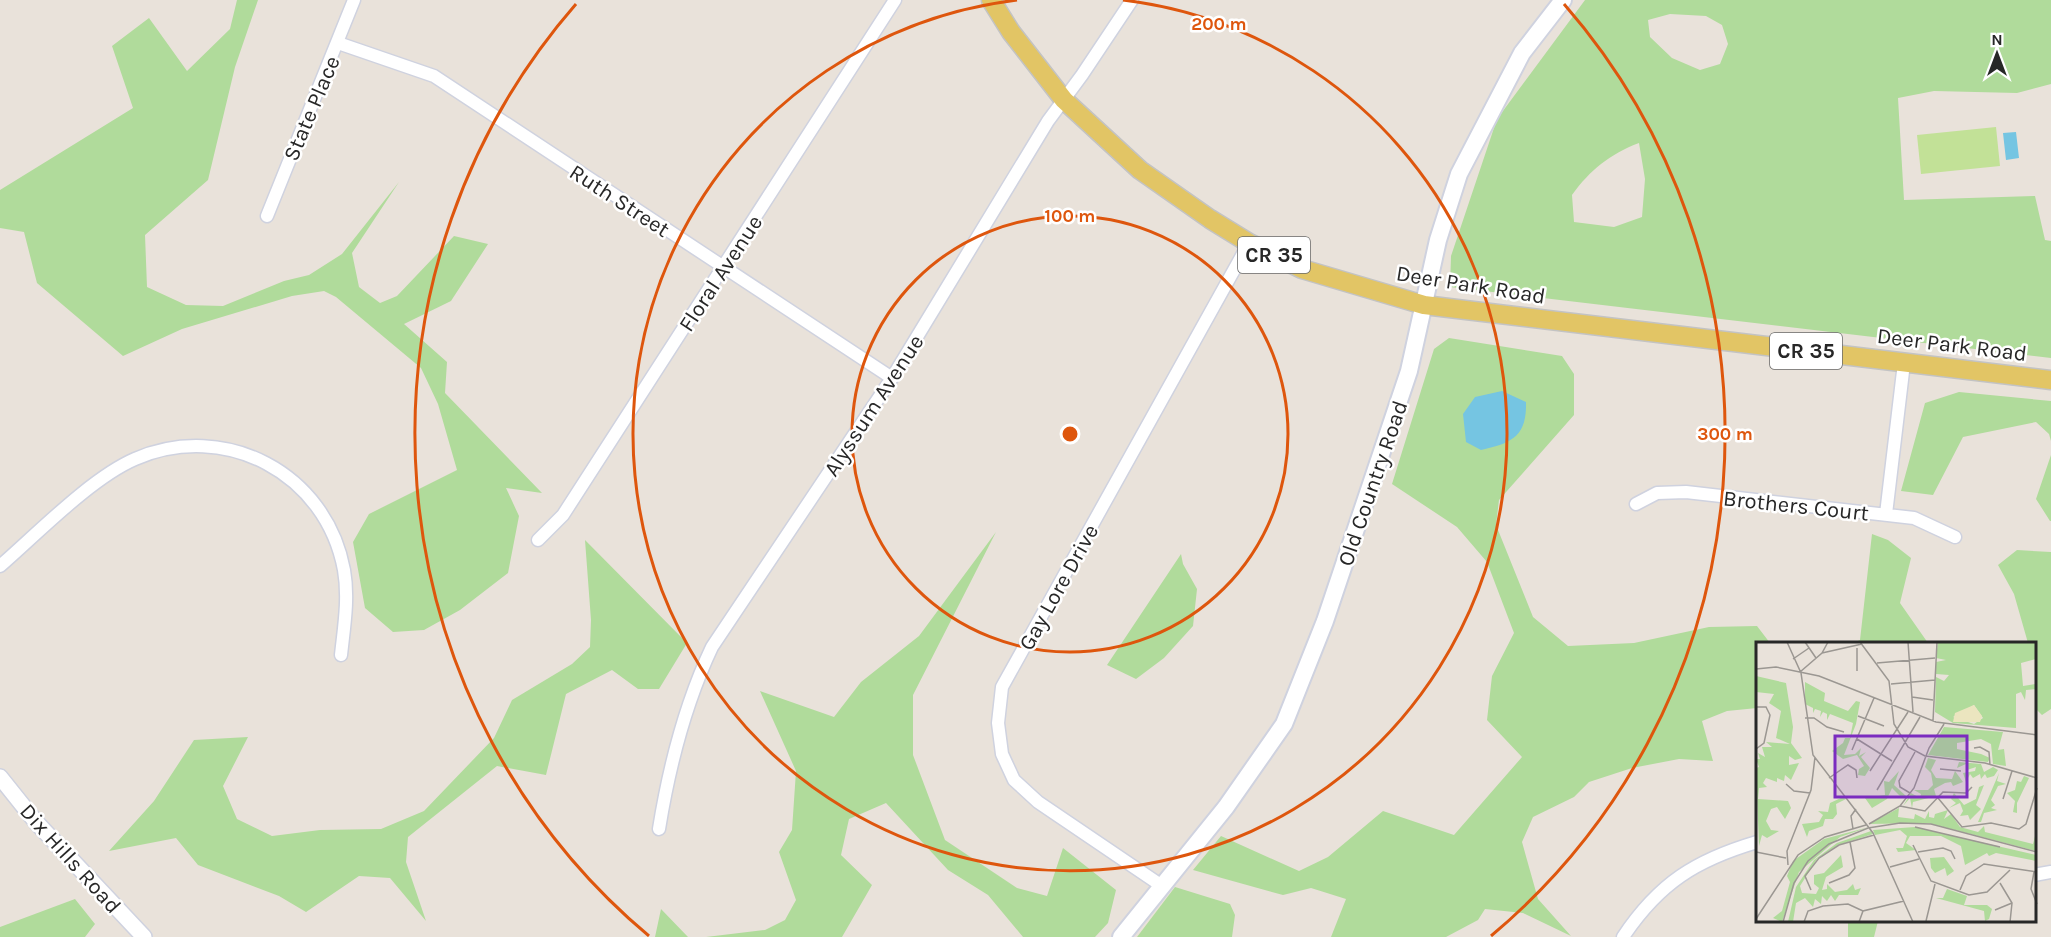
<svg xmlns="http://www.w3.org/2000/svg" width="2051" height="937" font-family="Karla,sans-serif">
	<rect width="100%" height="100%" fill="#e9e2da"/>
	<!-- green -->
	<path fill="#b0db9b" fill-rule="evenodd" d="M237,0H258L235,67L208,180L145,235L147,287L186,305L223,306L284,281L309,275L342,254L399,182L352,253L359,287L380,303L397,296L454,236L488,244L451,301L404,324L447,362L445,393L542,493L506,488L519,516L508,573L460,610L424,630L393,632L365,608L353,542L369,514L457,470L438,404L421,368L336,297L324,291L292,296L182,329L123,356L37,283L24,232L0,228V190L133,108L112,46L149,18L187,71L230,29Z
		M1585,0H2051V84L2017,93L1934,91L1898,98L1904,200L2035,196L2045,240L2051,241V358L1450,287L1451,256L1497,119ZM1670,14L1706,16L1722,25L1728,44L1720,64L1700,70L1672,58L1650,37L1648,20ZM1639,143L1645,179L1642,217L1614,227L1574,222L1572,195C1590,170 1610,154 1639,143Z
		M1449,338L1562,356L1574,374V415L1499,500L1496,525L1533,617L1568,646L1634,643L1709,627L1757,626L1770,643H1757V708L1727,711L1702,721L1713,761L1679,759L1632,768L1589,782L1574,797L1533,817L1522,842L1538,899L1571,936L1523,913L1485,909L1478,920L1446,937H1331L1346,899L1311,888L1283,895L1193,870L1221,836L1299,871L1328,857L1383,811L1454,835L1522,757L1487,720L1492,676L1514,633L1487,562L1457,527L1392,484L1434,349Z
		M1959,392L2051,401V441L2049,434L2036,422L1963,437L1933,495L1901,491L1925,403Z
		M2051,455V521H2050L2036,499Z
		M996,532L913,695V755L945,840L1017,888L1047,896L1063,848L1116,890L1108,923L1095,937H1023L988,895L948,870L886,803L849,819L841,855L872,885L842,937H706L765,930L785,920L796,900L779,852L792,830L796,771L760,691L834,717L861,682L919,636Z
		M1872,534L1888,540L1911,558L1900,603L1928,643H1853L1860,640Z
		M585,540L687,643L659,689H638L612,670L566,694L546,775L497,766L408,837L406,862L426,921L390,878L359,876L306,912L279,896L198,865L176,838L109,851L154,801L194,740L248,737L223,786L237,819L272,836L320,830L381,829L424,811L494,738L512,700L572,664L590,647L591,620Z
		M2017,550L2051,552V709L2042,715L2035,708L2034,643H2028L2014,594L1998,565Z
		M1181,554L1183,564L1197,589L1193,626L1164,658L1136,679L1107,665Z
		M1175,887L1230,904L1235,915L1232,937H1137Z
		M75,899L95,924L85,937H0V927Z
		M661,909L688,937H655Z
		M1848,921H1878L1874,937H1848Z"/>
	<!-- pitch -->
	<path fill="#c2e197" d="M1996,127L2000,166L1921,174L1917,135Z"/>
	<!-- water -->
	<path fill="#75c5e2" d="M2016,132L2019,158L2006,160L2003,133Z
		M1502,391L1526,402C1527,437 1511,443 1481,450L1466,442L1463,414L1475,397Z"/>
	<g fill="none" stroke-linecap="round" stroke-linejoin="round">
		<defs>
			<path id="minor" d="M338,43L434,76L892,378
				M267,216L354,0
				M1636,504L1657,493L1686,492L1914,518L1955,537
				M1886,514L1904,363
				M538,540L563,515L895,0
				M0,566C37,534 91,478 135,459C225,420 326,473 344,570C349,598 344,627 341,655
				M659,829C669,767 685,704 712,647L892,378L1048,121L1082,75L1132,0
				M2034,875L2051,872
				M1162,886L1038,802L1014,780L1002,754L998,723L1002,687L1249,243
				M1623,937C1659,883 1696,860 1757,842"/>
			<path id="tertiary" d="M0,777L36,822L144,937"/>
			<path id="secondary" d="M1121,937L1226,807L1284,724L1325,621L1409,371L1438,240L1459,174L1522,53L1563,0"/>
			<path id="primary" d="M991,0L1011,32L1064,100L1140,170L1210,219L1249,243L1302,269L1424,305L2051,380"/>
		</defs>
		<!-- minor casing -->
		<use href="#minor" stroke="#cfd2df" stroke-width="15"/>
		<!-- tertiary casing -->
		<use href="#tertiary" stroke="#cfd2df" stroke-width="18"/>
		<!-- secondary casing -->
		<use href="#secondary" stroke="#cfd2df" stroke-width="20"/>
		<!-- primary casing -->
		<use href="#primary" stroke="#c3c3c3" stroke-width="21"/>
		<!-- minor -->
		<use href="#minor" stroke="#fff" stroke-width="12"/>
		<!-- tertiary -->
		<use href="#tertiary" stroke="#fff" stroke-width="15"/>
		<!-- secondary -->
		<use href="#secondary" stroke="#fff" stroke-width="16"/>
		<!-- primary -->
		<use href="#primary" stroke="#e2c565" stroke-width="18"/>
	</g>
	<!-- distance rings -->
	<g fill="none" stroke="#de560d" stroke-width="3">
		<circle cx="1070" cy="434" r="218"/>
		<path d="M1123 0A437 437 0 1 1 1017 0"/>
		<path d="M649 936A655 655 0 0 1 576 4M1564 4A655 655 0 0 1 1491 936"/>
	</g>
	<g text-anchor="middle" stroke-width="5" stroke-linejoin="round" paint-order="stroke">
		<!-- shield labels -->
		<g fill="#fff" stroke="#686868" stroke-width="1.5">
			<rect x="1238" y="237" width="72" height="36" rx="4.5"/>
			<rect x="1770" y="333" width="72" height="36" rx="4.5"/>
		</g>
		<g font-size="21" font-weight="bold" fill="#272727">
			<text x="1274" y="262">CR 35</text>
			<text x="1806" y="358">CR 35</text>
		</g>
		<!-- street labels -->
		<g font-size="22" fill="#272727" stroke="#fff">
			<text transform="translate(311 108) rotate(-67)" y="8">State Place</text>
			<text transform="translate(620 200) rotate(33)" y="8">Ruth Street</text>
			<text transform="translate(720 273) rotate(-57)" y="8">Floral Avenue</text>
			<text transform="translate(1471 284) rotate(9)" y="8">Deer Park Road</text>
			<text transform="translate(1952 344) rotate(7)" y="8">Deer Park Road</text>
			<text transform="translate(873 405) rotate(-57)" y="8">Alyssum Avenue</text>
			<text transform="translate(1372 483) rotate(-71)" y="8">Old Country Road</text>
			<text transform="translate(1796 505) rotate(6)" y="8">Brothers Court</text>
			<text transform="translate(1058 587) rotate(-61)" y="8">Gay Lore Drive</text>
			<text transform="translate(71 858) rotate(48)" y="8">Dix Hills Road</text>
		</g>
	</g>
	<!-- overview -->
	<g transform="translate(1756 642)">
		<rect width="280" height="280" fill="#e9e2da"/>
		<path d="M182,0H280V17L265,21L267,44L280,42V47L270,48L269,58L265,50L260,52V86L197,81L179,70L180,35L188,39L193,33L180,32V20L190,18L180,16ZM218,63L227,76L218,82L197,75ZM0,34L30,41L37,85L35,101L46,116L39,118L33,114V123L43,121L35,138L29,133L28,139L21,136V140L10,136L7,141L11,145L3,146L2,157L32,159L35,166L29,177L21,165L15,167L10,179L15,188L23,189L11,196L6,193L3,204L0,126L3,125L0,117H4L2,111L9,115L6,105H16L10,100L34,102L20,96L25,69L13,61L18,52L0,50ZM49,40L69,51L68,59L92,69L100,59L104,60L100,82L88,113L99,112L105,106L103,114L110,110L105,115L114,126L109,134L102,133L103,127L108,124L101,113L87,117L76,109L87,101L89,96H94L97,81L74,72L71,78V72L67,70L64,75L65,69L59,67L57,71V66L49,62ZM188,85L247,90L242,108L248,107L250,124L237,122L235,102L225,97L201,101V107L225,112L234,116L232,120L172,113ZM172,116L180,118L175,128L180,136L196,137L199,129L207,140L197,144L195,140L189,141L178,147L180,154L157,160L156,166L154,156L147,164L155,151L164,156L165,152L158,148H172L177,143L175,131L169,125ZM203,120L225,122L228,130L237,125L242,128L238,134L231,136L229,132L225,137L224,132L217,136L214,132L210,140L207,131L219,129L220,125L211,128L210,122L201,126ZM143,129L138,143L150,154L145,155L136,146L131,157L116,166L109,156L129,153L128,139L133,140ZM243,131L241,139L250,142L242,144L235,158L239,163L235,166L241,168L228,171L225,180H222ZM268,134L273,136L261,161V171L257,170L259,159L251,151L259,148L261,139L265,140ZM228,143L220,163L225,167L214,178L212,173L204,174L207,169L204,161L193,166L200,161L195,157L198,151L208,163L220,157L223,145ZM87,155L90,157L80,162L81,172L77,177H69L67,184L53,189L51,195L46,182L63,180L67,173L62,169L72,170L74,161ZM143,166L142,175L158,177L159,172L169,177L173,169V175L178,176L179,172L192,168L188,177L195,172L204,185L222,190L228,184L229,190L277,202L280,190V209L172,181L113,182ZM113,185L84,195L43,230L26,280L17,276L26,269L34,240L31,234L37,219L68,197ZM159,185L280,213V219L240,211L233,214L231,211L209,223L205,204L185,194H154L150,201L160,208L142,210L140,206H147L151,194L144,188L119,193L117,188ZM115,189L117,192L82,203L61,217L44,244L46,251L60,252L63,246L58,242V233L68,231L85,213L87,225L70,235L66,248L71,247V242L79,250L91,248L97,242L99,248L105,246L102,253H83L79,259L75,253L71,259L66,254L65,262L59,257L57,265L49,256L40,261L37,280H32L40,245L58,218L81,201ZM188,215L198,229L191,234L189,226L179,231L175,226L174,216ZM191,247L211,254L208,263H231L236,267L233,277L229,279L228,269L180,256H187Z" fill="#b0db9b" fill-rule="evenodd"/>
		<path d="M218,63L226,74L224,80H197L199,71Z" fill="#ebe5bf"/>
		<path fill="none" stroke="#9b9792" stroke-width="1.5" d="M31,0L45,31L57,113L117,191L157,280M49,0L60,16M104,0L133,39L138,82L152,105L169,114L229,121L281,136M152,0L157,70M101,6V29M66,11L106,2M37,17L53,6M121,21L179,16M0,27L20,25L63,34L180,80L281,93M44,30L66,11L72,0M135,42L179,38M156,55L177,58M0,65H10L14,73L8,101L0,107M102,74L128,84M49,76H58L71,85L88,90M177,79L181,0M101,97L136,119M218,106L224,105L233,110L234,123M96,108L118,56M184,127L205,129M114,129L152,70M73,136L92,123L100,128L101,136M30,142L38,149L54,151M121,148L164,75M154,151L144,145L143,139L159,110M182,156L206,185L235,181L263,187L270,182L281,146M247,157L256,129M144,164L169,169L187,150L210,151L216,145M113,182L144,164L158,146L173,106L188,82M159,185L244,205M97,187L95,174L100,167M157,203L175,239L213,253L231,250L254,228M0,210L30,216M162,210L187,206L195,209L199,217M32,223L31,209L55,148L59,115M134,225L163,217M278,230L275,247L281,262M73,241L93,233L99,226L94,200M244,241L256,261L254,280M55,248L49,234L63,216L83,203L118,193M204,248L210,234L228,222L281,230M239,268L256,261M0,277L42,213L69,195L110,183M170,279L179,242M27,280L38,241L52,219L73,202L112,186L144,181L175,182L281,210M48,280L52,269L67,264L92,262L107,269M103,280L107,269L148,259M167,280H193"/>
		<path fill="#7b2cbf" fill-opacity="0.15" stroke="#7b2cbf" stroke-width="3" d="M79,94H211V155H79Z"/>
		<rect width="280" height="280" fill="none" stroke="#272727" stroke-width="3"/>
	</g>
	<circle cx="1070" cy="434" r="9" fill="#de560d" stroke="#fff" stroke-width="3"/>
	<g font-size="18" text-anchor="middle" font-weight="bold" fill="#de560d" stroke="#fff" stroke-width="5" stroke-linejoin="round" paint-order="stroke">
		<text x="1219" y="30">200 m</text>
		<text x="1070" y="222">100 m</text>
		<text x="1725" y="440">300 m</text>
	</g>
	<!-- north arrow -->
	<g transform="translate(1997 54)" stroke="#ffffff" stroke-width="4.5" paint-order="stroke">
	<path d="M0-4.5L10 22L0 15L-10 22Z" fill="#272727"/>
	<text y="-9" font-size="16" font-weight="bold" text-anchor="middle" fill="#272727">N</text>
	</g>
</svg>
